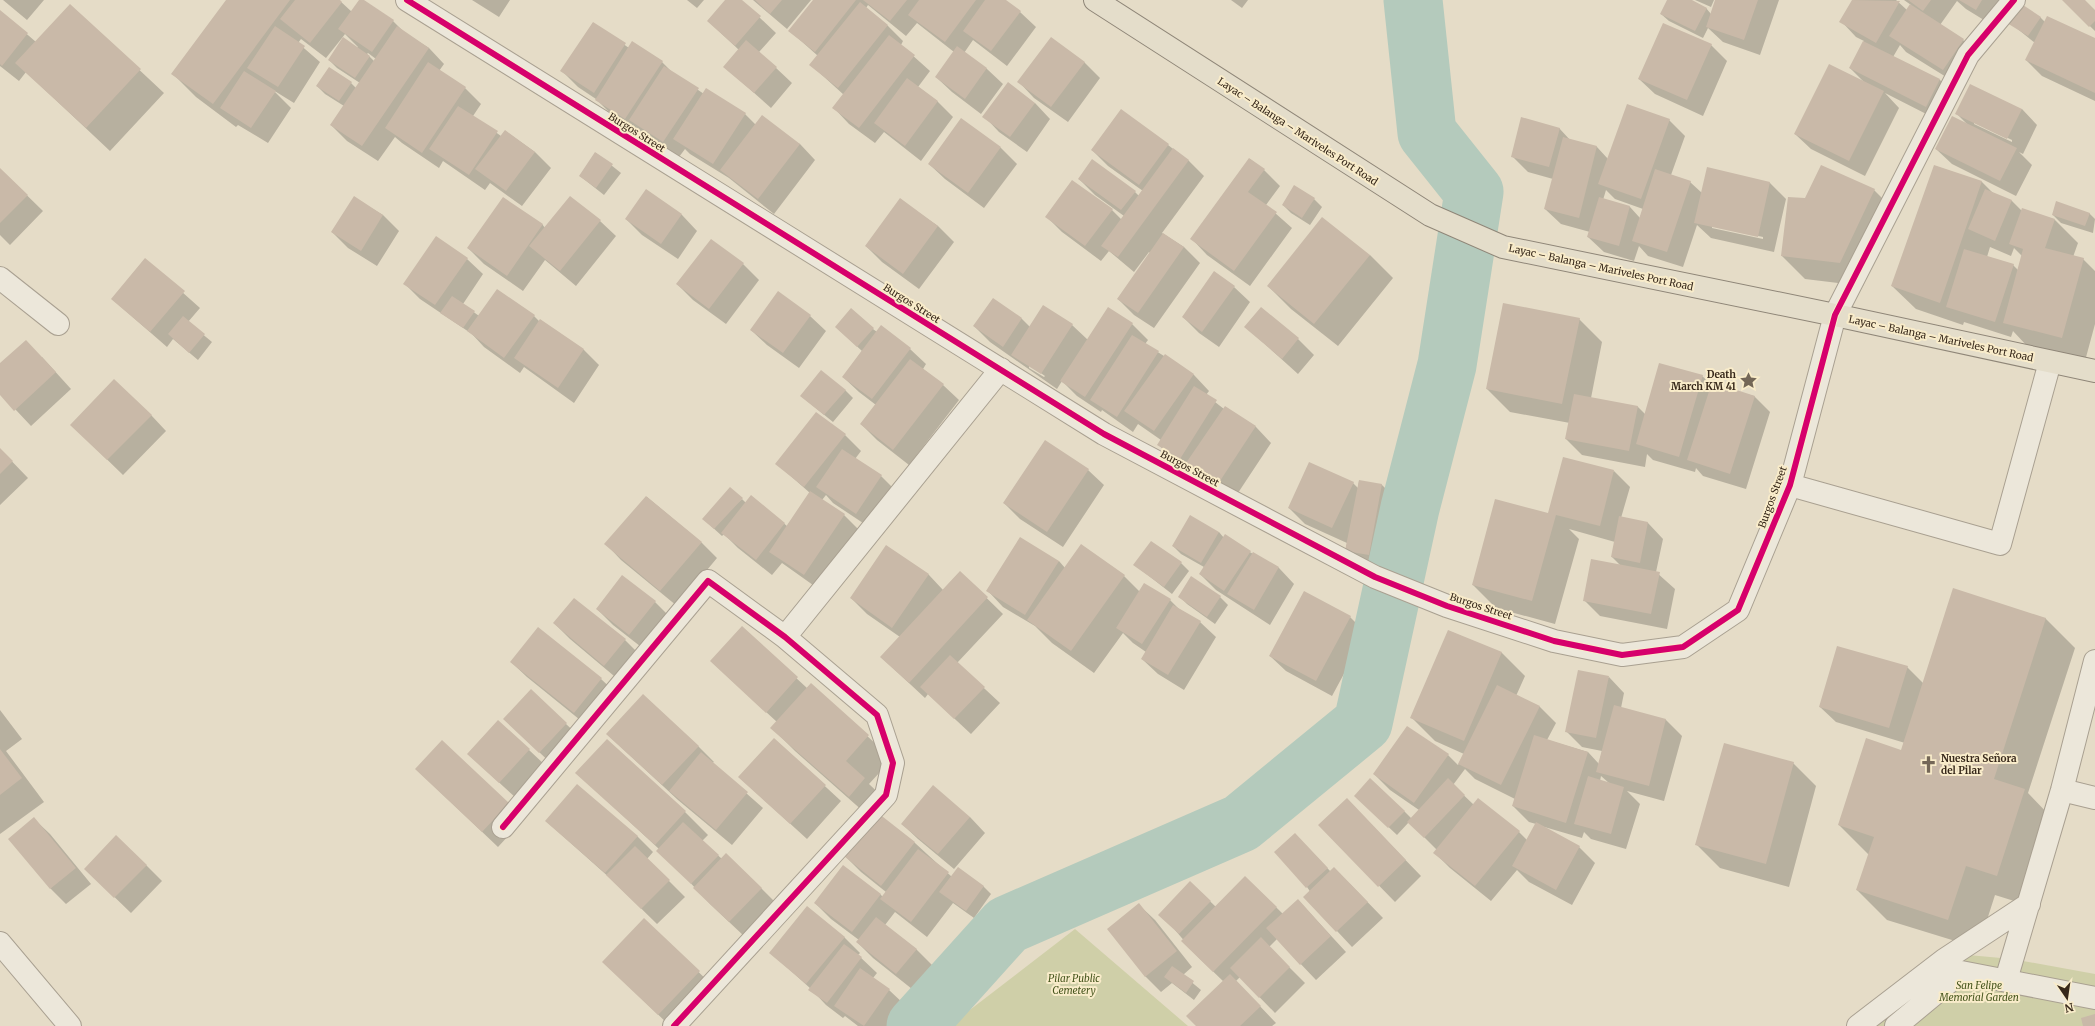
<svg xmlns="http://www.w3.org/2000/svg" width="2095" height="1026" font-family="Merriweather,serif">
	<rect width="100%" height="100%" fill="#e5dcc7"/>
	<!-- cemetery -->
	<path fill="#cfcfa8" d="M1075,929L1188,1026H949Z
		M1968,955L2012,959L2095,974V1026H1876Z"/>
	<!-- shadow -->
	<path fill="#0003" fill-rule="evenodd" d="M3,0H44L27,20Z
		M228,0H339L352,12L360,0H363L393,21L405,33L429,48L444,64L439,71L465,88L481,104L473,116L501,136L505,131L535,152L551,168L522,206L490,183L485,190L443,161L439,168L402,143L395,137L378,161L347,141L331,125L344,106L325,94L317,86L351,83L356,88L360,83L337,68L329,60L343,39L342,38L326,58L301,39L298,43L320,62L294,103L273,90L291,108L268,143L238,125L236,127L196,97L173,74ZM345,34L358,47L357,48L342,38ZM368,53L376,59L374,61L367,54Z
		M472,0H510L499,17Z
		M687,0H704L697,8Z
		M726,0H741L776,33L759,52L792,83L771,108L725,67L739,50L708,21Z
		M753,0H811L787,29Z
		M814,0H1004L1020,12L1036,27L1007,66L973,40L964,53L987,69L1003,84L981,114L952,92L936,77L954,52L917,23L906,36L868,5L866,8L888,26L903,41L901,45L930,71L918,87L937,101L953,117L921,161L884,132L875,143L849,124L834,108L844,95L811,65L818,56L790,31Z
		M1231,0H1248L1242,8Z
		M1668,0H1689L1706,8L1711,14L1716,0H1779L1760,55L1723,42L1708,28L1703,38L1669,21L1661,14Z
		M1695,0H1714L1711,7Z
		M1854,0H1896L1907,10L1911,5L1904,0H2008L1992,25L1966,9L1957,1L1940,25L1963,40L1979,55L1959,85L1906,52L1900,45L1893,57L1940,80L1955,95L1942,122L1885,93L1899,108L1865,176L1811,149L1795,134L1865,83L1850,68L1864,41L1856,37L1841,21Z
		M2063,0H2083L2095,12V31Z
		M70,5L164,93L110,151L26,72L19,81L0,66V11L36,42Z
		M2040,17L2045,22L2095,40V101L2042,76L2026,60L2035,43L2009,22Z
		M593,23L629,48L662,62L673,73L704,94L745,114L756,125L800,144L815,160L774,214L729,178L690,154L685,149L679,157L642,132L641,134L612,115L596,99L578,87L562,71Z
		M1711,45L1727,61L1703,116L1655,94L1639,79Z
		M1084,62L1100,78L1068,122L1034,98L1019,82Z
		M1035,103L1050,119L1027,152L999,132L984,116Z
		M2022,109L2037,125L2023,154L2019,152L2032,165L2016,196L1952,164L1936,149L1968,125L1957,114ZM1974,122L2012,140V142L1974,124Z
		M961,120L1001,148L1017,164L984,208L945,179L929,164Z
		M1669,120L1685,136L1671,175L1690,182L1702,193L1770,183L1786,199L1774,252L1711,238L1697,225L1683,267L1648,256L1639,246L1634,261L1604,252L1588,237L1590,232L1561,224L1545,209L1553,179L1528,172L1512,156L1559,128L1571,141L1597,147L1608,159ZM1606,190L1615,199L1643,209L1640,218L1630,207L1603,200ZM1712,226L1763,237V239L1712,228Z
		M1168,145L1189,161L1204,176L1162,233L1184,247L1200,263L1154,328L1134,315L1118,299L1150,253L1149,252L1134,272L1109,251L1101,261L1062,232L1047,217L1112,210L1122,220L1124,216L1095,195L1079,179L1135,192L1139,196L1143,191L1108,166L1092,150Z
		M596,153L621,173L604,195L580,176Z
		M1250,159L1264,170L1280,186L1266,205L1292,228L1250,286L1207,255L1192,239Z
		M1935,166L1982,182L1994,194L2012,201L2022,211V209L2055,220L2078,243L2073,257L2083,259L2095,271V324L2085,361L2027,346L2013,331L2011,337L1964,322L1963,325L1916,309L1892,286ZM1990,247L2011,256L2014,248L2022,256L2018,270L2013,265L1987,257Z
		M0,169L43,211L10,245L0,235Z
		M1874,190L1897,213L1863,286L1805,279L1782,256L1789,198L1806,199Z
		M646,191L682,215L697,231L678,259L642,235L626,219Z
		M354,198L383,215L399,231L377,266L348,248L332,232Z
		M1314,199L1322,207L1310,225L1291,213L1283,205Z
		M900,200L938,226L954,242L919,289L882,262L866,246Z
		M2089,213L2095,219L2093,233L2061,223L2053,215Z
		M600,221L616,236L576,286L545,260L523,291L484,264L468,248L542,224L545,228Z
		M1370,255L1393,278L1338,346L1291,309L1268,286Z
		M145,259L200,308L188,322L212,342L198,360L173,339L167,347L112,299Z
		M467,259L483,274L463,304L479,316H534L540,322L584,350L599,365L574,403L524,367L520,373L484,347L472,334L420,299L405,284Z
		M743,264L759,280L726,324L693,300L677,284Z
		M1234,287L1250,302L1219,347L1199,333L1183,317Z
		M993,299L1022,319L1030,327L1072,325L1088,340L1108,309L1132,324L1148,340L1145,344L1194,375L1209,391L1206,395L1224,409L1225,407L1256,427L1271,443L1234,499L1174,461L1159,445L1161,440L1138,424L1133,432L1102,410L1101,412L1077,396L1062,381L1057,389L990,342L974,326ZM1029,365L1045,376L1044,377L1029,368Z
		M810,316L826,331L799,368L767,345L751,330Z
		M1579,319L1602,342L1591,398L1638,407L1646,415L1702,376L1712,385L1754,396L1770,412L1746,489L1703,476L1696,468L1695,472L1653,460L1647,454L1645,467L1582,455L1566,439L1570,423L1510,412L1487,389Z
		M836,327L873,329L877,332L910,349L926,364L923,369L943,385L959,400L909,465L877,440L861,424L876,405L859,392L843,377L862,351Z
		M1246,327L1298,339L1314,355L1298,374Z
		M42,357L71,389L31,426L0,393V365Z
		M845,390L853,398L833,422L801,396Z
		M151,415L166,431L123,475L87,440Z
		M845,435L861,451L855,459L881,476L897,492L872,529L833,503L826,495L822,500L844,515L860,531L820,590L782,563L772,575L738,548L724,534L722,536L711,526L742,499L746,503L751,496L787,526L810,493L777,464Z
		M0,449L28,478L0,505Z
		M1088,470L1104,485L1063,547L1020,519L1004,503Z
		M1614,471L1630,487L1621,518L1648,523L1663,539L1656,572L1675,589L1667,629L1600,616L1584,600L1620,565L1612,557L1615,542L1569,529L1579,539L1555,624L1496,608L1473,585L1552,515Z
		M1359,481L1382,485L1398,501L1384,570L1346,550L1347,543L1305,524L1289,508L1353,483L1358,488Z
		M647,497L702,543L717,558L677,606L621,560L606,544Z
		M1219,532L1224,538L1279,568L1294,584L1270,625L1216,590L1200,574L1204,567L1181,554L1173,546Z
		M887,547L929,575L943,590L960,572L1003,614L957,663L1000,703L971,734L928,694L925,698L881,657L900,637L867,614L851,598Z
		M1059,561L1065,568L1124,576L1140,592L1170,600L1179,609L1200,622L1216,637L1184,690L1158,674L1142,659L1146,652L1133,643L1123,633L1094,673L1052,643L1035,626L1003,607L988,591Z
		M1181,563L1189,571L1172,594L1135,565Z
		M1179,596L1220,597L1228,605L1215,624L1187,604Z
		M574,599L625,640L641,656L620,681L570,639L554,623Z
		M655,602L671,618L645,650L613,625L597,609Z
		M1350,617L1366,633L1332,696L1286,671L1270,656Z
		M2045,618L2075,648L2028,793L2054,820L2027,905L1995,895L1978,948L1887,920L1857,890L1869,855L1839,825L1902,751L1905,743L1836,722L1820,707L1907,667L1924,684Z
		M742,628L807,688L811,684L892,759L869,784L888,802L877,814L915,843L952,877L983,886L991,894L974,918L953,903L927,937L895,912L885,925L916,949L932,965L912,989L873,958L857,942L859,940L831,919L815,903L880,894L883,897L886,892L861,872L845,856L873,820L795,751L772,728L777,722L711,661Z
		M1449,631L1502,653L1525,676L1516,696L1540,707L1556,723L1547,740L1588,752L1599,764L1602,751L1582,747L1566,731L1609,677L1624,693L1621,708L1666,720L1682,736L1664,801L1627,791L1640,804L1626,849L1591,839L1584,832L1582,838L1541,826L1579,847L1595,863L1572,905L1529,882L1517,870L1491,901L1450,868L1435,853L1437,850L1409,822L1397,835L1363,803L1404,811L1412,819L1419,810L1390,790L1374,774L1448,755L1458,765L1464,754L1435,741L1412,718ZM1465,769L1475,779L1515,799L1513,806L1529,822L1536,824L1527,840L1519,832L1474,805L1453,785ZM1601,776L1609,783L1600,781Z
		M511,662L601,679L617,694L590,728L527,677Z
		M0,710L22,739L6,751L44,802L0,834Z
		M504,719L566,724L582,739L556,768Z
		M607,734L698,746L714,762L712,763L763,808L732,845L678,800Z
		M774,739L841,801L807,839L739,777Z
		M529,750L545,765L516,798L468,754Z
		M1793,763L1816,786L1789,887L1720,868L1697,845Z
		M416,769L509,803L524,819L498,847Z
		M577,773L685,812L708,835L702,841L722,859L761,888L777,904L745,937L710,904L659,849Z
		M1362,815L1421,876L1395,902L1320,825Z
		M970,817L985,833L954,869L918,839L902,824Z
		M34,819L50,834L91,884L66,904L51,889L10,839Z
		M546,821L637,836L653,852L647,859L685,897L657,924L611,879Z
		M1310,850L1331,872L1350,884L1383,918L1352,947L1337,931L1307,887Z
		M146,865L162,881L131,913L101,884Z
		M1245,877L1283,914L1298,900L1346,952L1316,980L1277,939L1269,947L1305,983L1275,1013L1240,977L1236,981L1276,1023L1272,1026H1197L1224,982L1198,957L1175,930L1190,882L1216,907Z
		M1139,905L1155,920L1192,967L1183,975L1201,990L1194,1000L1172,983L1161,992L1145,976Z
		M644,919L715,988L670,1026L619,977Z
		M844,937L860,953L858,955L877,973L873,978L889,990L905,1005L891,1026H858L845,1016L843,1018L826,1005L811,989L770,952Z"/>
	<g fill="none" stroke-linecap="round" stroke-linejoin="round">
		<!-- river -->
		<path stroke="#b4cabc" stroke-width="59" d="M916,1026L1007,925L1241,823L1363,723L1410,508L1447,365L1474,192L1427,133L1413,0"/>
	</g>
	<!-- building -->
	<path fill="#c9b9a8" d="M226,0H290L213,104L171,74Z
		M295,0H340L342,2L310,43L280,19Z
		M359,0H364L394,20L372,52L338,29Z
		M725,0H742L761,16L735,46L707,21Z
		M755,0H782L770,14Z
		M813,0H856L815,52L788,31Z
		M863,0H907L890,21Z
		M919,0H976L945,42L908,15Z
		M985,0H1006L1021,11L991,51L963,31Z
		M1667,0H1692L1707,8L1695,31L1660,14Z
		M1715,0H1758L1744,40L1706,27Z
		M1852,0L1900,1L1876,43L1839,22Z
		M1908,0H1931L1923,11Z
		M1959,0H1982L1976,10Z
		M2062,0H2085L2095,10V21L2089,27Z
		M860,2L888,25L838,88L809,65Z
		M2020,3L2041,17L2028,36L2007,23Z
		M70,4L141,69L86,128L15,63Z
		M1910,4L1964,39L1943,70L1889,36Z
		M0,10L28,33L2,66L0,64Z
		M2047,16L2095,38V93L2025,60Z
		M593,22L626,43L594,93L560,71Z
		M1663,23L1712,44L1687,100L1638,79Z
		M275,26L305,46L278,87L247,68Z
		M397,26L429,48L362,146L330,125Z
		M889,35L915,55L859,128L832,108Z
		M343,37L370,56L355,78L328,60Z
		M1051,37L1085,62L1051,107L1017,82Z
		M746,40L777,67L754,93L723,67Z
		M632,41L663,61L625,119L595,100Z
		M1863,41L1940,79L1926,107L1849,68Z
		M957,46L987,68L965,99L935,77Z
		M428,62L466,87L422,153L385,128Z
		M1829,64L1884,91L1849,161L1794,134Z
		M664,66L699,88L663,142L629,120Z
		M329,67L352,82L339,101L316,86Z
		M244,71L276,91L251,128L220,108Z
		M907,78L938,101L905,146L874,123Z
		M1008,82L1035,103L1010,137L982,117Z
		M1970,84L2022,109L2007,139L1955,114Z
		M706,88L746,113L713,164L673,139Z
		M1627,104L1670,119L1641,199L1598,184Z
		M458,106L498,131L469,175L429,149Z
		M1121,109L1169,144L1139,185L1091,150Z
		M762,115L800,144L758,199L720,170Z
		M1952,116L2017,148L2000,181L1935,149Z
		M1521,117L1560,128L1549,167L1511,157Z
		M961,118L1001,147L968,193L928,164Z
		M505,130L535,152L506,191L475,169Z
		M1563,137L1597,146L1579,218L1544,209Z
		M1173,148L1189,160L1118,257L1101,246Z
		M595,152L613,164L596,188L579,176Z
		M1249,158L1265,169L1248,192L1277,212L1234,271L1190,239Z
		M1092,159L1136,191L1121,210L1078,179Z
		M1821,165L1875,189L1840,263L1781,256L1788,197L1805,198Z
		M1934,165L1982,181L1940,303L1891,286Z
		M1707,167L1770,182L1758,237L1694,223Z
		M0,168L28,195L0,223Z
		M1655,169L1691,181L1667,252L1632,241Z
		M1072,180L1113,209L1085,246L1045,217Z
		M1294,185L1315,198L1302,218L1282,205Z
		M646,189L682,214L661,244L625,219Z
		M1985,189L2012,200L1995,241L1968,229Z
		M354,196L383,215L361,251L331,232Z
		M570,196L601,220L560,271L529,246Z
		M503,197L543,224L507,276L467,248Z
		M1599,197L1630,206L1619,246L1587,237Z
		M900,198L938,226L903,274L865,246Z
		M2056,201L2090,213L2085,226L2052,215Z
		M2022,208L2055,219L2045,248L2084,258L2062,338L2003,323L2023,249L2009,244Z
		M1322,217L1370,255L1314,324L1267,286Z
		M1163,233L1184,247L1138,313L1117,299Z
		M436,236L468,258L435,305L403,284Z
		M711,239L744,263L709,309L676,284Z
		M1964,249L2014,264L1995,322L1946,307Z
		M145,258L185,291L150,332L111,299Z
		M1214,271L1235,286L1202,332L1182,317Z
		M497,289L535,315L504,358L467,331Z
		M778,291L811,315L783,353L750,330Z
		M452,296L475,311L463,328L440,313Z
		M993,298L1022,318L1003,347L973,326Z
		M1503,303L1580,318L1562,404L1486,389Z
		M1043,305L1073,324L1041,374L1011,355Z
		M1108,307L1133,323L1085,397L1060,381Z
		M1261,307L1299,338L1282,359L1244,327Z
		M851,308L874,328L857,347L835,327Z
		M183,316L205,334L189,353L168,334Z
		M540,319L584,349L558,388L514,358Z
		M881,325L911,348L872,399L842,377Z
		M1132,335L1159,351L1117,417L1090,400Z
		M26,340L56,372L14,411L0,395V363Z
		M1165,354L1194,374L1154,431L1124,411Z
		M910,359L944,384L893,450L860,424Z
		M1659,363L1703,375L1679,457L1636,444Z
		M821,370L846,390L824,415L800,396Z
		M114,379L152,415L107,460L70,425Z
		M1712,382L1755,396L1730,474L1687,460Z
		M1194,386L1217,400L1180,459L1157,445Z
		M1574,394L1638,406L1629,451L1565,439Z
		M1225,406L1256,426L1218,484L1186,463Z
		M816,412L846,434L804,487L775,464Z
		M1045,440L1089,469L1047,532L1003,503Z
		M0,448L13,461L0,474Z
		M842,449L882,475L856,514L816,487Z
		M1563,457L1614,470L1600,526L1556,515L1532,601L1472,585L1495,499L1548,513Z
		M1309,462L1354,482L1332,528L1288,508Z
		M1359,480L1382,484L1369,555L1345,551Z
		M730,487L743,498L714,529L702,519Z
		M810,491L845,514L804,575L769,552Z
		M751,495L785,523L756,560L721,533Z
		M646,496L702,542L660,591L604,544Z
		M1190,515L1219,532L1201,563L1172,546Z
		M1619,516L1648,522L1640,563L1611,557Z
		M1225,534L1251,551L1224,591L1199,574Z
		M1020,537L1059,561L1025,615L986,591Z
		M1151,541L1182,562L1164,587L1133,565Z
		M1081,544L1125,575L1071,651L1027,620Z
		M886,545L929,574L892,628L850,598Z
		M1253,552L1279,567L1254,610L1227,594Z
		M1591,559L1660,572L1651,614L1583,601Z
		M960,571L988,597L909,683L880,657Z
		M622,575L656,601L629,635L596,609Z
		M1191,576L1221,596L1207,617L1178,597Z
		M1144,583L1171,599L1142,644L1116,628Z
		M1953,588L2046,618L1994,779L2025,789L1997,876L1966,866L1948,920L1856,890L1874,837L1838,825L1866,738L1901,750Z
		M1304,591L1351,616L1316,681L1269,656Z
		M574,598L626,639L604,666L553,623Z
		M1173,605L1201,621L1168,675L1141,659Z
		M742,626L798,677L766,713L710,661Z
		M538,627L602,678L574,713L510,662Z
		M1448,630L1502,652L1464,741L1410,718Z
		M1837,646L1908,666L1889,728L1819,707Z
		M950,655L985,687L954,719L920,687Z
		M1578,670L1609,676L1596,738L1565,732Z
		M811,683L869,735L846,761L865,778L849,797L770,728Z
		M1497,685L1540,706L1501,785L1458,764Z
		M531,689L567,723L539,753L503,719Z
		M643,694L699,746L662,785L606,734Z
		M1614,705L1666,719L1649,786L1596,772Z
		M498,720L530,749L499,783L467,754Z
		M1407,726L1449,754L1414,803L1373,774Z
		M1534,735L1588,752L1566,823L1512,806Z
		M774,738L826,785L790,824L738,777Z
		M607,739L686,811L655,845L575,773Z
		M442,740L509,803L482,832L415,769Z
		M1724,743L1794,762L1766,864L1695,845Z
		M0,749L22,778L0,795Z
		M701,752L748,792L716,830L669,791Z
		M1588,776L1624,787L1611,834L1574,824Z
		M1370,778L1405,811L1388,828L1354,796Z
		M1448,778L1465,795L1424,838L1407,822Z
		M577,784L638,836L605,873L545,821Z
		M933,785L970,817L938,854L901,824Z
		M1347,798L1406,860L1378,887L1318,825Z
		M1478,798L1520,831L1475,886L1433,853Z
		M878,813L915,842L881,886L844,856Z
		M34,817L76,868L50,889L8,839Z
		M683,822L719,855L691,884L656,851Z
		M1536,822L1580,846L1556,890L1512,866Z
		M1295,833L1328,868L1306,888L1274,852Z
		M116,835L147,865L114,898L84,869Z
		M635,846L670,880L641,909L606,875Z
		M918,849L949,872L911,922L880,899Z
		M726,853L762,888L729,922L693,888Z
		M843,865L881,894L852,932L814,903Z
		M958,867L984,886L966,911L939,892Z
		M1334,867L1368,902L1336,932L1303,897Z
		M1245,876L1277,907L1213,972L1181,941Z
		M1190,881L1211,901L1179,934L1158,915Z
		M1298,899L1331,936L1300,965L1266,928Z
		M1139,903L1177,951L1145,977L1107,929Z
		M807,906L845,937L806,984L769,953Z
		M876,917L917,949L896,974L856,942Z
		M644,918L700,971L658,1015L602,962Z
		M1261,937L1290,967L1259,998L1230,968Z
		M844,944L862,957L827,1003L808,990Z
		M1172,966L1194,981L1186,993L1164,977Z
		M860,968L890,989L864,1026L834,1006Z
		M1230,974L1261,1006L1240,1026H1196L1186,1016Z
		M2095,1014V1026H2083L2081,1018Z"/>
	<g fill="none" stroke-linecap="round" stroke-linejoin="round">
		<defs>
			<path id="minor" d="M407,0L1104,434L1375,577L1447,606L1554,641L1622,655L1683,647L1738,610L1790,485L1835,315L1968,55L2014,0
				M0,278L58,324
				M1790,485L2000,544L2050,362
				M785,637L1001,369
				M2062,790L2095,798
				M503,827L708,581L785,637L877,715L893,763L886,795L674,1026
				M0,943L70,1026
				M2006,980L2062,790L2095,661
				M1858,1026L1944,960L2029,904
				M1896,1026L1961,972L2095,998"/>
			<path id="major" d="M1095,0L1430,215L1503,247L1835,315L2095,371"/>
		</defs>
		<!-- minor casing -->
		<use href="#minor" stroke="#a9a091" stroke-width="24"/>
		<!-- major casing -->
		<use href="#major" stroke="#8f8678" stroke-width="24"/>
		<!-- minor -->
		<use href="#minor" stroke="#ece7da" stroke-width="22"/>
		<!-- major -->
		<use href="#major" stroke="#e4ddca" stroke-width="22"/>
		<defs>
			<path id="cycleway" d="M407,0L1104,434L1375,577L1447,606L1554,641L1622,655L1683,647L1738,610L1790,485L1835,315L1968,55L2014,0
				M503,827L708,581L785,637L877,715L893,763L886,795L674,1026"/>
		</defs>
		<!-- cycleway casing -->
		<use href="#cycleway" stroke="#f9ecca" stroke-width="8"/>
		<!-- cycleway -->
		<use href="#cycleway" stroke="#d6006c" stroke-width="6"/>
	</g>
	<!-- icons -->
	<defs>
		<symbol id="sight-bare" viewBox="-9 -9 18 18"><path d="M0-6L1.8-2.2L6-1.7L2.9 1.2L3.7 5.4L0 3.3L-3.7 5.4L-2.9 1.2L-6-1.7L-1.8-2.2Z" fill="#746757" stroke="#f9ecca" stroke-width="2.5" paint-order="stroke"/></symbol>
		<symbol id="church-bare" viewBox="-9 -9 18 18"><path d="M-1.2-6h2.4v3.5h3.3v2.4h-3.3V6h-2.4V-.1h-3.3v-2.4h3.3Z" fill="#746757" stroke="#f9ecca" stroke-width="2.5" paint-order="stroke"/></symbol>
	</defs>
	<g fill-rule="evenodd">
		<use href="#sight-bare" x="1736" y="368" width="25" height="25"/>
		<use href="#church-bare" x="1916" y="752" width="25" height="25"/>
	</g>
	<g text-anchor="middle" stroke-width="4" stroke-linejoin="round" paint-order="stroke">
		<!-- street labels -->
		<g font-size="10" fill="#37281a" stroke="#f9ecca">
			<text transform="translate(1298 131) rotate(33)" y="4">Layac – Balanga – Mariveles Port Road</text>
			<text transform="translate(637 132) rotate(32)" y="4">Burgos Street</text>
			<text transform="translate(1601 267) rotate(12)" y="4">Layac – Balanga – Mariveles Port Road</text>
			<text transform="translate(912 303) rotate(32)" y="4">Burgos Street</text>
			<text transform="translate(1941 338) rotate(12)" y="4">Layac – Balanga – Mariveles Port Road</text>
			<text transform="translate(1190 468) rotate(28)" y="4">Burgos Street</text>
			<text transform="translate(1772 497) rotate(-70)" y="4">Burgos Street</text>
			<text transform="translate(1481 606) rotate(18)" y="4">Burgos Street</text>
		</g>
		<!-- poi labels -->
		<g font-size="10" font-weight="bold" fill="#37281a" stroke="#f9ecca" text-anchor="end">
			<text x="1736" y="378">Death<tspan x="1736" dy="12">March KM 41</tspan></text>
			<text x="1941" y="762" text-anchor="start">Nuestra Señora<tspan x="1941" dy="12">del Pilar</tspan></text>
		</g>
		<!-- park labels -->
		<g font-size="10" font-style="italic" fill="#47561e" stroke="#f9ecca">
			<text x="1074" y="982">Pilar Public<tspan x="1074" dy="12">Cemetery</tspan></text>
			<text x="1979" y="989">San Felipe<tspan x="1979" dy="12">Memorial Garden</tspan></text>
		</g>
	</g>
	<!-- north arrow -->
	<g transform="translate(2067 998) rotate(167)" stroke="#f9ecca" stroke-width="3" paint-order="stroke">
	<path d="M0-3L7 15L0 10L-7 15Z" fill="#37281a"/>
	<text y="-6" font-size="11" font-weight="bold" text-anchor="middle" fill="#37281a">N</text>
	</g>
</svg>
